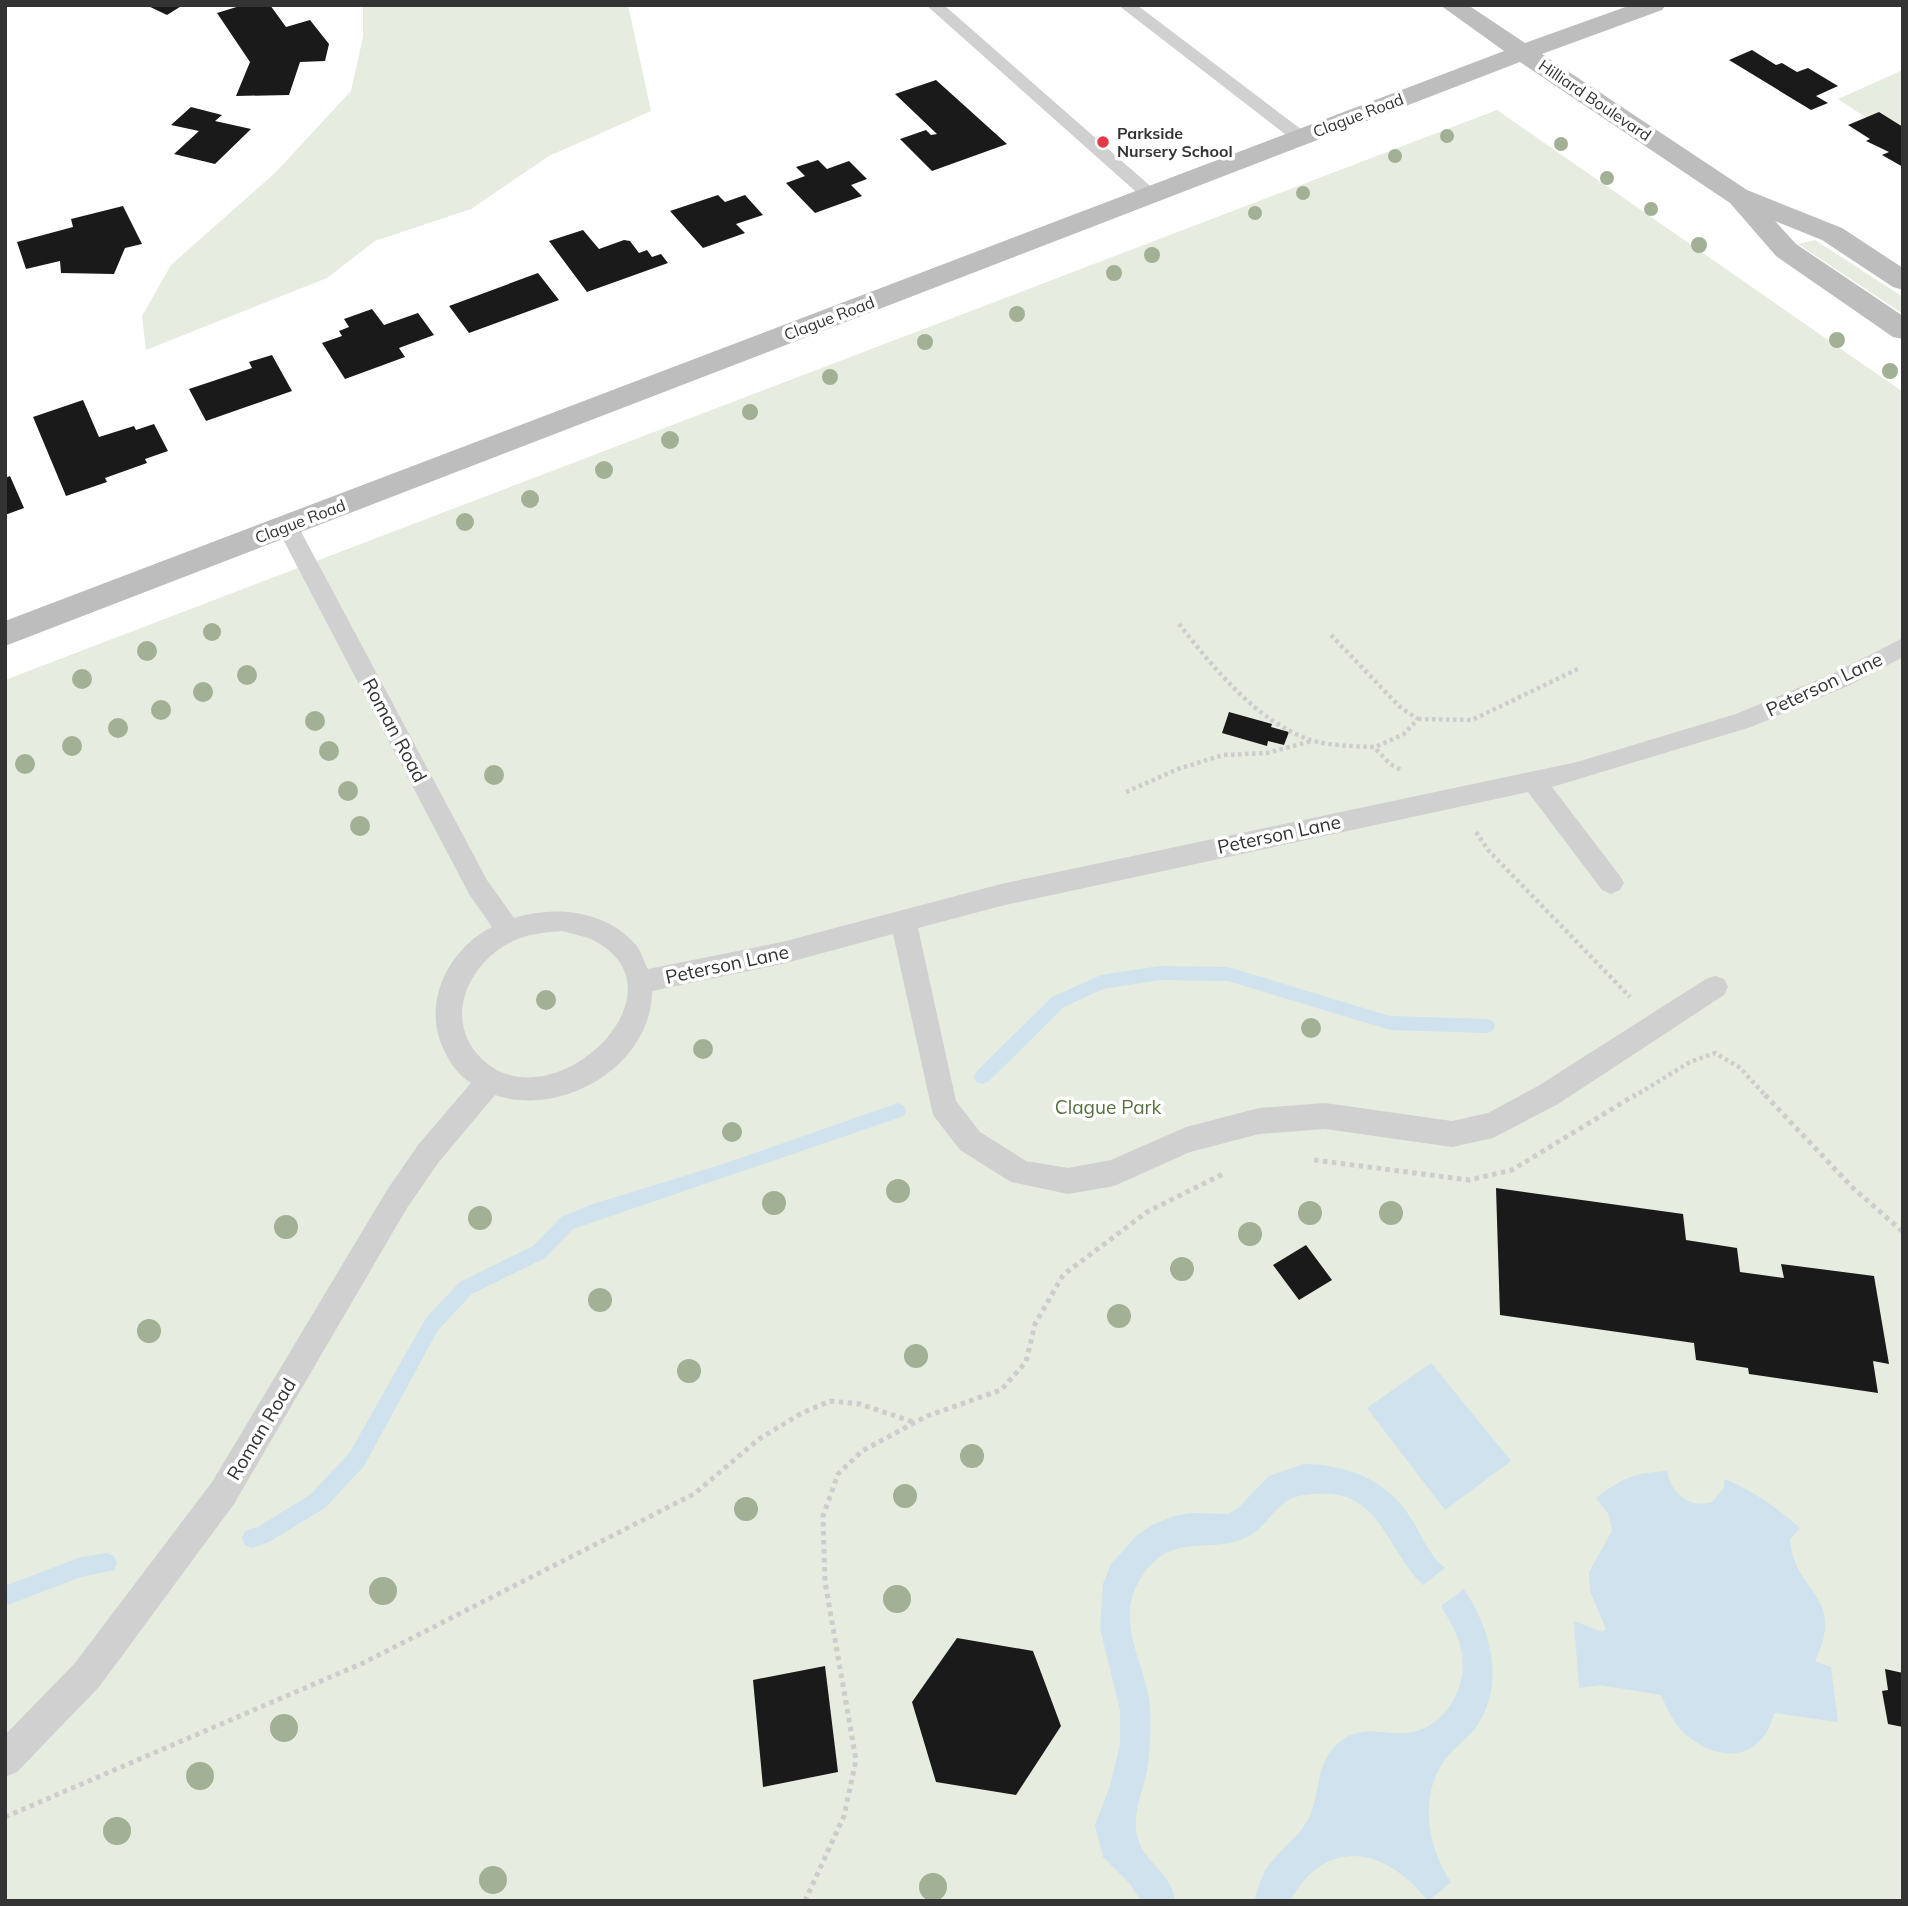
<svg xmlns="http://www.w3.org/2000/svg" width="1908" height="1906" font-family="Mulish,sans-serif">
	<rect width="100%" height="100%" fill="#fff"/>
	<!-- green -->
	<path fill="#e6ecdf" d="M363,5H628L651,111L549,156L471,209L375,241L327,278L146,350L142,316L171,265L276,172L351,91L363,37Z
		M1903,70V142L1838,99Z
		M1497,110L1903,392V1901H5V680Z
		M1815,240L1903,297V314L1798,244Z"/>
	<!-- water -->
	<path fill="#cfe2ee" d="M1431,1363L1511,1461L1445,1510L1367,1408Z
		M1304,1464C1351,1465 1390,1481 1414,1523C1424,1540 1430,1556 1445,1568L1423,1585C1388,1553 1380,1488 1317,1494C1307,1494 1296,1495 1287,1501C1271,1512 1262,1531 1243,1539C1214,1551 1183,1538 1157,1559C1143,1570 1131,1592 1130,1609C1127,1643 1148,1675 1150,1708C1151,1728 1150,1752 1147,1771C1142,1795 1131,1814 1138,1839C1145,1864 1171,1871 1175,1901H1141L1130,1884L1103,1857L1095,1825L1110,1786L1120,1744V1710L1100,1628L1103,1584L1111,1564L1137,1535L1152,1525L1174,1516L1192,1513L1228,1514L1238,1508L1269,1476Z
		M1667,1471C1671,1493 1689,1509 1712,1502L1724,1488V1479C1754,1491 1776,1507 1800,1528L1790,1539C1794,1595 1847,1594 1815,1661L1831,1667L1838,1722L1774,1713C1762,1762 1718,1764 1683,1732C1673,1722 1667,1708 1661,1695L1600,1685L1579,1688L1574,1621L1602,1632L1606,1629L1590,1591L1589,1572L1612,1531L1609,1515L1596,1498C1622,1478 1635,1473 1667,1471Z
		M1464,1589C1489,1627 1505,1678 1480,1721C1471,1737 1454,1746 1444,1761C1419,1797 1427,1847 1451,1882L1428,1901C1386,1847 1326,1835 1290,1901H1254C1258,1890 1261,1875 1268,1866C1281,1849 1303,1834 1311,1813C1321,1787 1316,1760 1341,1741C1363,1723 1388,1737 1413,1732C1448,1724 1469,1684 1461,1649C1458,1633 1449,1620 1441,1606Z"/>
	<g fill="none" stroke-linecap="round" stroke-linejoin="round">
		<!-- stream -->
		<path fill="#cfe2ee" fill-rule="evenodd" d="M1160,966L1228,967L1390,1016L1487,1019L1493,1021L1495,1026L1493,1031L1487,1033L1390,1030L1228,981L1160,980L1103,989L1064,1007L988,1082L982,1084L976,1082L974,1077L976,1072L1052,997L1101,975Z
			M898,1103L904,1106L906,1111L904,1116L573,1229L545,1258L472,1294L438,1330L364,1466L325,1508L269,1542L252,1548L245,1545L242,1538L245,1531L258,1527L311,1494L350,1452L426,1318L460,1282L533,1246L561,1217L590,1205L723,1164Z
			M107,1553L114,1556L117,1563L114,1570L81,1577L5,1606V1586L81,1557Z"/>
	</g>
	<!-- building -->
	<path fill="#1a1a1a" d="M146,5H183L167,15Z
		M243,5H270L286,27L310,20L329,44L325,61L300,62L289,95L236,96L250,62L217,13Z
		M1752,50L1776,65L1782,63L1797,72L1808,68L1838,86L1816,96L1828,103L1811,110L1729,60Z
		M936,80L1007,144L932,171L900,139L926,130L931,135L937,134L895,94Z
		M191,107L222,115L215,121L251,129L215,164L174,154L199,131L171,125Z
		M1879,112L1903,127V167L1882,155L1889,152L1866,141L1870,139L1848,125Z
		M818,160L827,169L849,161L867,179L851,185L862,196L815,213L786,183L805,176L796,167Z
		M718,195L725,202L745,195L763,215L736,224L745,233L703,248L670,211Z
		M123,206L142,244L125,248L114,274L61,273L60,261L26,269L17,242L73,227L71,219Z
		M583,230L599,249L624,240L630,241L639,253L647,250L652,257L661,254L668,263L587,292L549,241Z
		M538,273L559,300L469,333L449,306Z
		M372,309L384,325L418,313L434,335L399,348L405,357L345,379L322,343L342,336L339,331L349,327L344,319Z
		M272,355L292,391L206,421L189,389L252,368L249,362Z
		M83,400L99,437L134,426L136,430L154,424L168,451L145,459L147,463L105,478L107,482L66,496L33,417Z
		M10,476L24,508L5,515V478Z
		M1229,712L1272,724L1271,727L1289,732L1284,745L1268,741L1267,746L1222,733Z
		M1496,1188L1683,1214L1686,1240L1737,1248L1740,1272L1784,1278L1781,1264L1874,1276L1889,1364L1873,1361L1878,1393L1749,1374L1748,1368L1696,1360L1694,1343L1500,1315Z
		M1306,1245L1332,1280L1299,1300L1273,1265Z
		M957,1638L1033,1651L1061,1726L1016,1795L936,1782L912,1702Z
		M825,1666L838,1772L763,1787L753,1680Z
		M1885,1669L1903,1673V1727L1888,1724L1882,1691L1888,1690Z"/>
	<g fill="none" stroke-linecap="round" stroke-linejoin="round">
		<!-- path-far1 -->
		<path stroke="#cdcdcd" stroke-width="4.5" stroke-dasharray="3.5 3.5" stroke-linecap="butt" d="M1179,624C1214,668 1258,724 1314,741C1333,746 1354,746 1374,747L1390,764L1403,771
			M1331,635L1400,707L1418,719L1404,734L1375,747
			M1418,719L1472,720L1580,668
			M1126,792L1178,769L1223,755L1267,753L1312,741
			M1476,832L1488,850L1630,997
			M1633,1097L1690,1062L1715,1053L1739,1067L1767,1097"/>
		<!-- path -->
		<path stroke="#cdcdcd" stroke-width="5" stroke-dasharray="4.5 4.5" stroke-linecap="butt" d="M1765,1095L1852,1187L1903,1232
			M1314,1160L1469,1180L1512,1170L1635,1095
			M5,1817L363,1663L694,1494L759,1439L802,1413L830,1401L860,1404L916,1423
			M805,1901L844,1816L856,1760L825,1582L823,1516L838,1474L862,1451L927,1416L1001,1390L1026,1362L1035,1324L1063,1275L1147,1212L1223,1174"/>
		<!-- lane -->
		<path fill="#d0d0d0" fill-rule="evenodd" d="M926,5H944L1156,191L1159,195L1156,199H1144Z
			M1118,5H1137L1306,133L1309,137L1306,141H1294Z
			M287,518L295,521L298,526L487,880L514,918C555,905 606,910 636,945C641,951 644,962 648,969L782,942L1001,884L1577,762L1736,714L1834,673L1903,638V657L1850,685L1751,727L1552,787L1620,876L1624,883L1620,890L1611,894L1602,890L1528,792L1001,906L918,928L956,1101L980,1132L1026,1161L1068,1168L1111,1160L1186,1127L1259,1108L1325,1103L1452,1121L1488,1113L1538,1086L1706,979L1715,976L1724,979L1728,987L1724,995L1558,1104L1493,1138L1452,1147L1325,1129L1259,1134L1190,1152L1114,1186L1068,1194L1011,1182L960,1150L933,1115L893,934L782,964L652,991C652,1065 563,1118 495,1095L438,1163L407,1208L234,1504L99,1687L17,1772L5,1777V1735L75,1663L212,1482L387,1190L418,1145L471,1083C458,1075 450,1063 444,1050C421,1004 448,949 492,927L469,894L276,526L279,521ZM562,931C572,934 584,936 593,940C693,991 553,1125 483,1060C441,1021 468,961 515,940C529,934 546,932 562,931Z"/>
		<!-- secondary -->
		<path fill="#bdbdbd" fill-rule="evenodd" d="M1440,5H1468L1525,43L1631,5H1666L1662,10L1542,54L1747,190L1842,228L1903,268V290L1893,287L1822,240L1775,221L1796,244L1903,316V339L1893,337L1776,256L1730,203L1520,62L5,646V621L1504,51Z"/>
	</g>
	<!-- trees -->
	<g fill="#a2b095">
		<circle cx="1447" cy="136" r="7"/>
		<circle cx="1561" cy="144" r="7"/>
		<circle cx="1395" cy="156" r="7"/>
		<circle cx="1607" cy="178" r="7"/>
		<circle cx="1303" cy="193" r="7"/>
		<circle cx="1651" cy="209" r="7"/>
		<circle cx="1255" cy="213" r="7"/>
		<circle cx="1699" cy="245" r="8"/>
		<circle cx="1152" cy="255" r="8"/>
		<circle cx="1114" cy="273" r="8"/>
		<circle cx="1017" cy="314" r="8"/>
		<circle cx="1837" cy="340" r="8"/>
		<circle cx="925" cy="342" r="8"/>
		<circle cx="1890" cy="371" r="8"/>
		<circle cx="830" cy="377" r="8"/>
		<circle cx="750" cy="412" r="8"/>
		<circle cx="670" cy="440" r="9"/>
		<circle cx="604" cy="470" r="9"/>
		<circle cx="530" cy="499" r="9"/>
		<circle cx="465" cy="522" r="9"/>
		<circle cx="212" cy="632" r="9"/>
		<circle cx="147" cy="651" r="10"/>
		<circle cx="247" cy="675" r="10"/>
		<circle cx="82" cy="679" r="10"/>
		<circle cx="203" cy="692" r="10"/>
		<circle cx="161" cy="710" r="10"/>
		<circle cx="315" cy="721" r="10"/>
		<circle cx="118" cy="728" r="10"/>
		<circle cx="72" cy="746" r="10"/>
		<circle cx="329" cy="751" r="10"/>
		<circle cx="25" cy="764" r="10"/>
		<circle cx="494" cy="775" r="10"/>
		<circle cx="348" cy="791" r="10"/>
		<circle cx="360" cy="826" r="10"/>
		<circle cx="546" cy="1000" r="10"/>
		<circle cx="1311" cy="1028" r="10"/>
		<circle cx="703" cy="1049" r="10"/>
		<circle cx="732" cy="1132" r="10"/>
		<circle cx="898" cy="1191" r="12"/>
		<circle cx="774" cy="1203" r="12"/>
		<circle cx="1310" cy="1213" r="12"/>
		<circle cx="1391" cy="1213" r="12"/>
		<circle cx="480" cy="1218" r="12"/>
		<circle cx="286" cy="1227" r="12"/>
		<circle cx="1250" cy="1234" r="12"/>
		<circle cx="1182" cy="1269" r="12"/>
		<circle cx="600" cy="1300" r="12"/>
		<circle cx="1119" cy="1316" r="12"/>
		<circle cx="149" cy="1331" r="12"/>
		<circle cx="916" cy="1356" r="12"/>
		<circle cx="689" cy="1371" r="12"/>
		<circle cx="972" cy="1456" r="12"/>
		<circle cx="905" cy="1496" r="12"/>
		<circle cx="746" cy="1509" r="12"/>
		<circle cx="383" cy="1591" r="14"/>
		<circle cx="897" cy="1599" r="14"/>
		<circle cx="284" cy="1728" r="14"/>
		<circle cx="200" cy="1776" r="14"/>
		<circle cx="117" cy="1831" r="14"/>
		<circle cx="493" cy="1880" r="14"/>
		<circle cx="933" cy="1887" r="14"/>
	</g>
	<!-- markers -->
	<circle fill="#e63946" stroke="#fff" stroke-width="2.5" cx="1103" cy="142" r="7"/>
	<g text-anchor="middle" stroke-width="7" stroke-linejoin="round" paint-order="stroke">
		<!-- far-street labels -->
		<g font-size="16" fill="#333" stroke="#fff">
			<text transform="translate(1595 100) rotate(34)" y="6">Hilliard Boulevard</text>
			<text transform="translate(1358 115) rotate(-21)" y="6">Clague Road</text>
			<text transform="translate(829 318) rotate(-21)" y="6">Clague Road</text>
			<text transform="translate(300 521) rotate(-21)" y="6">Clague Road</text>
		</g>
		<!-- far-poi labels -->
		<g font-size="16" font-weight="bold" fill="#333" stroke="#fff" text-anchor="start">
			<text x="1117" y="139">Parkside<tspan x="1117" dy="18">Nursery School</tspan></text>
		</g>
		<!-- street labels -->
		<g font-size="19" fill="#333" stroke="#fff">
			<text transform="translate(1824 684) rotate(-25)" y="7">Peterson Lane</text>
			<text transform="translate(395 730) rotate(62)" y="7">Roman Road</text>
			<text transform="translate(1279 834) rotate(-12)" y="7">Peterson Lane</text>
			<text transform="translate(727 964) rotate(-12)" y="7">Peterson Lane</text>
			<text transform="translate(261 1429) rotate(-59)" y="7">Roman Road</text>
		</g>
		<!-- park labels -->
		<g font-size="19" fill="#56703f" stroke="#fff">
			<text x="1108" y="1114">Clague Park</text>
		</g>
	</g>
	<!-- border -->
	<rect width="1908" height="1906" fill="none" stroke="#333333" stroke-width="14"/>
</svg>
